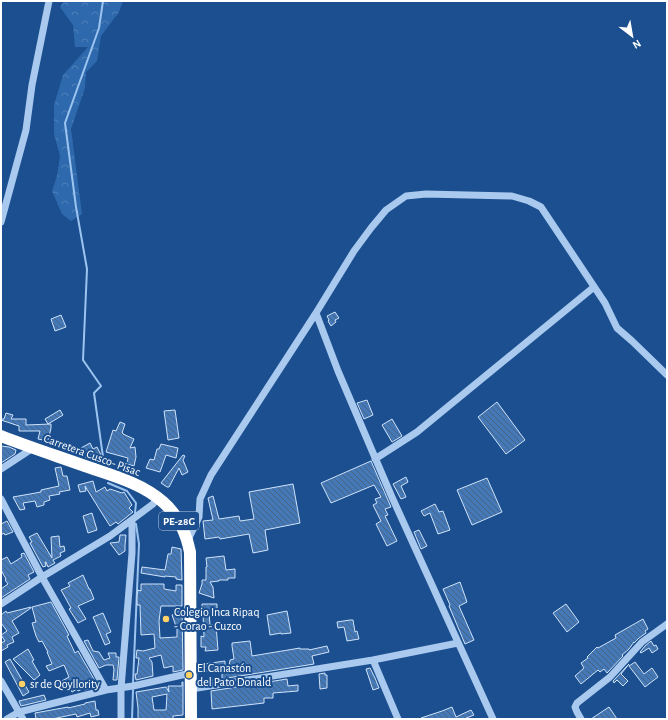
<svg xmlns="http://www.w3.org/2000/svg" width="668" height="720" font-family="'Alegreya Sans',sans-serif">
	<defs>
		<pattern id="forest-crowns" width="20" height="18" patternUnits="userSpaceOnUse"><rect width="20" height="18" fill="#2e69ad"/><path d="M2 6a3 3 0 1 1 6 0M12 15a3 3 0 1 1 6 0" fill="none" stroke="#4d80b9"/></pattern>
		<pattern id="building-back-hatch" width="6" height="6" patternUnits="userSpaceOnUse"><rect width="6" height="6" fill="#4478b7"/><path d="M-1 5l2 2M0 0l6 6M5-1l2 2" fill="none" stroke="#486282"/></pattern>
	</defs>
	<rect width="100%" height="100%" fill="#1b4f8f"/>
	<!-- forest -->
	<path fill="url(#forest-crowns)" d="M64,1H123L119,12L101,36L97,61L86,72L85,88L71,129L82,214L71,221L62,214L52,191L57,176L60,156L54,134V105L63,75L88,47H75L73,25L60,7Z"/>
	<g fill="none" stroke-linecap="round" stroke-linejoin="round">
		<!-- stream -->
		<path stroke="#9cc4f0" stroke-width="2" d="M103,1L99,28L65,123L76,207L87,269L83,360L101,386L94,393L104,464
			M108,483L127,491L136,503L135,513
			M133,683L139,544L136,524
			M132,719L133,690"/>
	</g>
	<!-- building -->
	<path fill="url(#building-back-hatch)" stroke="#cfe3fa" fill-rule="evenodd" d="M335,312L339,318L335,320L336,322L331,326L328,321L329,320L327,316Z
		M61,315L66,327L55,331L51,319Z
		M367,400L373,415L364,419L357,403Z
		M497,402L525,440L506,454L478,417Z
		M60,410L63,415L48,424L45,419Z
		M175,410L179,438L168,440L164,411Z
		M6,413L13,415L11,419H26V425L51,424V428L48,441L38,439L40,431H19V426L1,420V419H4Z
		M392,419L402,436L392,442L382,425Z
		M120,422L125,424L122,433H123V434L134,439L130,448L135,447L136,457L134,466L127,464L128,458L106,452L113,430L116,431Z
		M90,443L93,449L97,447L102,457L95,461L86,458L81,448Z
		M161,444L178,448L176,458L166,455L160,472L146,468L150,459L154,460L157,449H159Z
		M1,446L9,447L16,450L15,454L1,463Z
		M183,455L185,456L183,460L188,472L182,475L179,468L169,487H167L161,483Z
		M371,461L391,507L385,509L388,515L385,516L397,541L387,546L376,524L381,521L373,505L377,503L375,499L381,497L374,485L331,503L321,483Z
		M61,467L63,476H67L70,490L59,492L60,494L49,496L50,500L44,502V505L37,507L35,501L23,503L25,509L20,510L13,497L41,492V490L59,486L55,468Z
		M406,477L408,482L401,486L406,497L401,499L393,484Z
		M487,478L502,512L472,525L457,490Z
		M93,481L96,492L105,487L107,491L110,489L122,493L124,492L132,505L129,508L133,512L118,524L116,522L110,526L103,515L85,486L86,491L80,492L78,485Z
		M293,484L300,523L265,530L268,550L253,553L249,534L220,539L219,537L205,539L203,521L213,520L208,498L213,496L219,519L239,516L240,521L254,519L249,492Z
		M435,504L439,512L443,511L450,530L438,534L430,513L424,516L421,511Z
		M92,513L97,530L88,533L83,516Z
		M7,521L13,532L5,535L4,533L1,535V524Z
		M419,530L427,546L421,549L414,532Z
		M37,533L52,558L51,537L59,536L60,547L64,546L65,551L60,553L61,556L53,560L55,563L48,567L46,562H45L46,566L43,567L30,543L32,542L29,537Z
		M120,535H126L125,545V551L119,555L110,543L119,542Z
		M172,547L181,549L182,580L176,579V577L165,576V577L141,573L142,567L165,570L168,554H171Z
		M24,553L34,572L28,575L30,579L1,598V589L8,584L5,580L6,579L1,570V560L7,557L11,564L22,557L21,554Z
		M224,556L226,570L235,569V578H228V580H219V581L210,582L213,587L214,598L199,593L202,584V580H206V567H207L206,558Z
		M83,575L89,589H90L94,599L78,606L86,619L78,623L69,609L71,608L61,590L70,586L68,583Z
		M460,582L467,602L459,606L474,640L465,644L449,606L450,605L443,589Z
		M141,584H164V589L176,591V585H182V606H161L159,621L160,638L177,637V629L172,615L182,609L183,670L173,672V666L164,668L161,655L149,658L152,662L153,676L136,680L135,674H137L139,658H136L137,650L143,651L155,648L154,634L141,635L140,605H137V596L138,590L141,591Z
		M51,602L69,635L67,636L75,653L78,651L98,686L85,690L84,688L78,691L77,689L72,692L69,687L62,690L58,683L69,677L64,665L49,671L46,666L52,664L47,652H48L42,641L39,642L36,636L32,623L36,622L32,607Z
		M202,604H217V611L209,612L210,625H216L218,650L205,651L206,647H201V636L204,637L203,613H202Z
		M566,604L579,622L567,632L553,613Z
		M31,607V608L12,621L19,633L12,637L14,642L7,645L8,647L1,651V643L5,641L1,635L7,631L1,623V615L6,611L7,613Z
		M287,611L291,633L281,634V633L270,635L267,615Z
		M103,613L111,632L106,634L110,643L105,645L93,617Z
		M643,619L648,629L645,631L646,633L639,638L634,643V642L629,649L622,655L623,656L607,673L604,669L600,672L598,670L581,684L575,676L584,668L581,663L588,658L587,657L597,647L598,648L616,638L615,635Z
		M350,620H353L355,632L357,631L359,639L347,641L344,627L338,628L337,622Z
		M88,640L93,651L99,652L104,660L110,658L108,653H116V657H119L117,680H113L114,669L113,665H106L99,668L84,641Z
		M250,641L252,656L300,648V649H309V650L327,646L329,652L312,656L314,664L209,681V680L222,679V671H203L204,664L225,661V666H229L230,660L234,659L232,646V643Z
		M651,641L654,646L656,645L658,649L652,653L649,648L641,653L640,652L645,646Z
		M28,649L34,660L32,661L40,675L34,680L13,659Z
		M10,659L29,692L23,696L5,662Z
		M635,662L644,674L652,668L658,677L645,687L629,666Z
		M629,664L621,674L628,681L623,686L617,680L614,683L613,681Z
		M370,668L375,678L379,688L373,690L366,669Z
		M325,673V675H327V688L320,689L319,674Z
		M287,679L288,686L298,685V691L273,693V698H264V703L212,709L211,691Z
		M182,682H183V715L173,716V719H138V708L136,692L166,687L169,692L168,686H182ZM167,694L166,710H154L152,697Z
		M44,695L46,700L21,706L19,701Z
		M95,701L96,710H98L99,715L91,717L90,713L77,717L76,714L52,719H36L35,713L68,707V708L85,704V703Z
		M452,707L456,717L471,710L474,715L464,719H421V718L442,711Z
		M609,707L617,719H591Z"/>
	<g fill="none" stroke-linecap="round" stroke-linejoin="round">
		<!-- minor -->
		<path stroke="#a9c9ee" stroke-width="7" d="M1,222L26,130L32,85L49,1
			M316,313L354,251L371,228L386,210L406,196L426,194L512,196L529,201L541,207L605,303L617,328L632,341L667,375
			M375,459L417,432L594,287
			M1,469L33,448
			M1,499L42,577L106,690
			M188,540L199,517L200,499L211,475L316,313L338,371L391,495L493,719
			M1,604L42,577L110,536L153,504L158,497
			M373,660L458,643
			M1,681L23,719
			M191,689L373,660L398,719
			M7,719L19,712L106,690L133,686L191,673
			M121,719V688L132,553V520
			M581,719L577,712L575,707L577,703L610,677L642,642L667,624"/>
		<!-- highway -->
		<path stroke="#fff" stroke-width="12" d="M1,436C29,447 57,456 85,466C111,475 142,483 163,502C178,515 186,532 190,552L191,719"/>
	</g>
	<!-- markers -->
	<g fill="#ffd166" stroke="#1b4f8f" stroke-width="1.5">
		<circle cx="166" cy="619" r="4"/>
		<circle cx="189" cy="675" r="4"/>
		<circle cx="22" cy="684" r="4"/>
	</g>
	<g text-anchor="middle" stroke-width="4" stroke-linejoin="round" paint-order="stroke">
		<!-- shield labels -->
		<rect fill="#1b4f8f" stroke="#bbcadd" stroke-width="1" x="159" y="512" width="40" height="18" rx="3"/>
		<g font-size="11" font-weight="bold" fill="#fff">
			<text x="179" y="525">PE-28G</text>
		</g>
		<!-- street labels -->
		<g font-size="12" fill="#fff" stroke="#1b4f8f">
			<text transform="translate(92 455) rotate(20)" y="4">Carretera Cusco- Pisac</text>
		</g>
		<!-- poi labels -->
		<g font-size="12" fill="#fff" stroke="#1b4f8f" text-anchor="start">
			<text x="174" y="616">Colegio Inca Ripaq<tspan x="174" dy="14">- Corao - Cuzco</tspan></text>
			<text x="197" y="672">El Canastón<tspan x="197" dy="14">del Pato Donald</tspan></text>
			<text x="30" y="688">sr de Qoyllority</text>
		</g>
	</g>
	<!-- border -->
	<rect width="668" height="720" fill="none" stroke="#ffffff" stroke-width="4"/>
	<!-- north arrow -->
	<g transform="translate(632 36) rotate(149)" stroke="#1b4f8f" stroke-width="3" paint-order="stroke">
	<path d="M0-3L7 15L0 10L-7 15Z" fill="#ffffff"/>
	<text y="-6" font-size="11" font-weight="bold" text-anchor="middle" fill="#ffffff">N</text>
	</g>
</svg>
